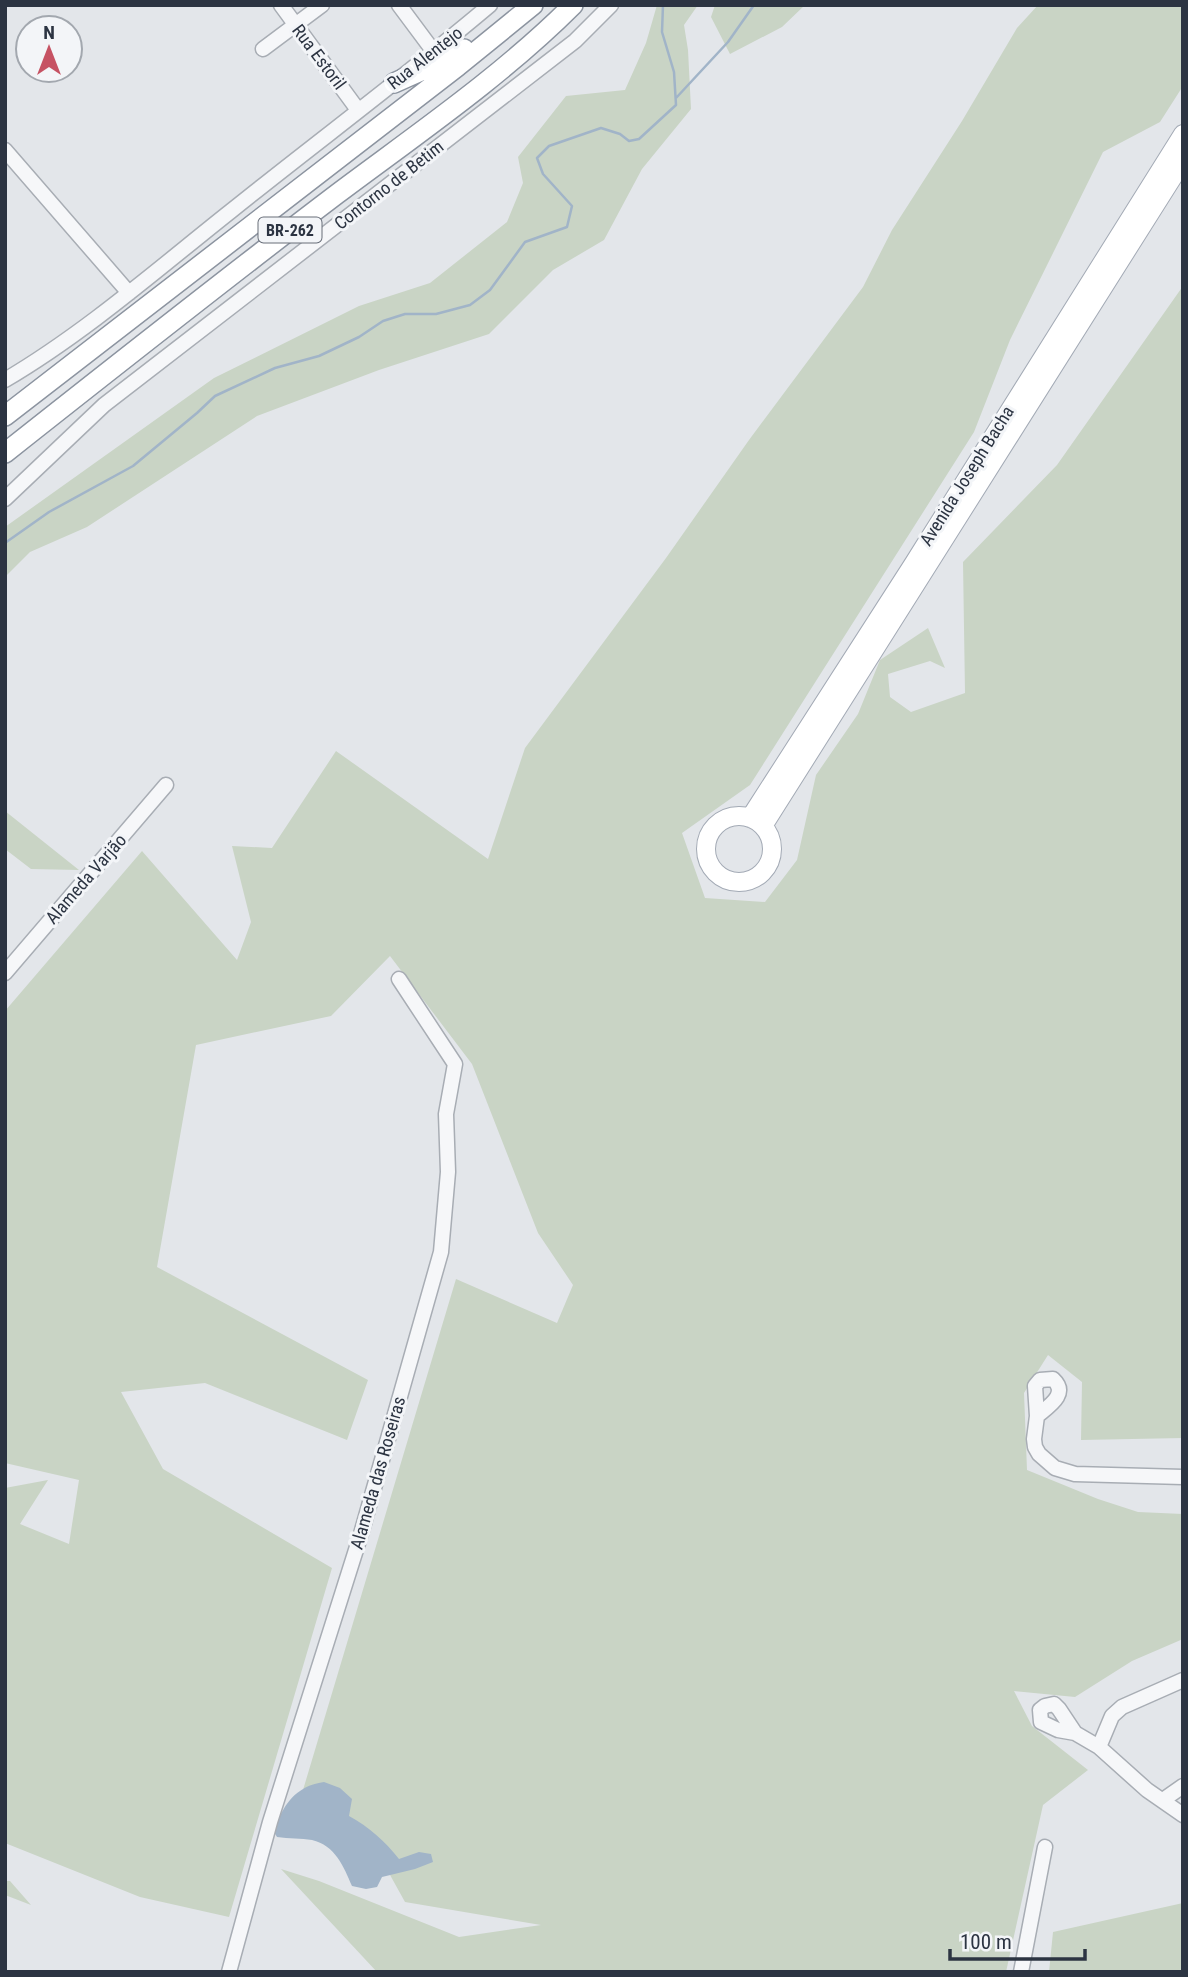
<svg xmlns="http://www.w3.org/2000/svg" width="1188" height="1977" font-family="'Roboto Condensed',sans-serif">
	<rect width="100%" height="100%" fill="#e3e6ea"/>
	<!-- green -->
	<path fill="#c9d4c5" d="M657,5H698L684,25L688,50L691,109L642,169L604,240L553,270L489,334L379,370L257,416L87,527L30,552L5,577V527L214,378L359,306L430,283L507,222L523,183L518,157L566,96L625,90L646,43Z
		M715,5H805L782,27L730,54L711,17Z
		M1038,5H1183V86L1160,122L1103,152L1010,340L974,432L750,785L682,833L705,898L765,902L797,860L816,775L858,714L880,660L928,628L945,668L930,661L888,674L890,697L911,712L965,693L963,562L1057,465L1183,286V1438L1081,1440L1082,1382L1048,1355L1024,1393L1027,1470L1098,1499L1138,1512L1183,1514V1639L1132,1661L1075,1697L1014,1691L1032,1726L1088,1770L1043,1805L1006,1972H377L281,1869L319,1881L459,1937L541,1925L405,1902L374,1846L300,1800L456,1279L557,1323L573,1285L538,1233L472,1064L390,956L331,1016L196,1045L157,1267L368,1380L347,1440L205,1383L121,1392L163,1469L332,1568L229,1917L140,1897L5,1843V1488L48,1480L20,1524L69,1544L79,1480L5,1463V1011L142,851L237,960L251,922L232,846L272,848L336,751L488,859L525,748L666,558L749,440L863,287L892,230L962,121L1017,28Z
		M5,811L79,870L31,869L5,849Z
		M5,1881H10L31,1905L5,1895Z
		M1183,1903V1972H1049L1053,1932Z"/>
	<!-- water -->
	<path fill="#a1b4c8" d="M324,1782L340,1788L352,1799L349,1816C369,1827 385,1841 399,1859L419,1852L431,1854L433,1862L415,1869L382,1877L377,1887L366,1889L352,1886C344,1867 335,1845 312,1840C301,1838 289,1839 277,1837L274,1832C282,1806 295,1786 324,1782Z"/>
	<g fill="none" stroke-linecap="round" stroke-linejoin="round">
		<!-- stream -->
		<path stroke="#a1b4c8" stroke-width="2.5" d="M676,98L728,42L754,5
			M5,543L49,512L133,466L197,413L215,396L275,368L319,356L359,337L383,321L405,314H436L470,305L490,290L525,242L567,227L572,206L543,174L537,158L549,146L601,128L620,134L629,141L639,139L676,105L674,72L662,32L663,5"/>
		<defs>
			<path id="minor" d="M281,5L358,110
				M399,5L434,52
				M263,49L322,5
				M5,150L129,293
				M5,380C85,333 159,268 231,211C317,142 406,76 490,5
				M5,499L104,405L575,41L611,5
				M5,973L166,785
				M1037,1416C1049,1406 1069,1394 1053,1379L1040,1380L1035,1386L1037,1416L1034,1439L1035,1447L1039,1454L1055,1468L1075,1474L1183,1477
				M1075,1733L1059,1709L1054,1704L1045,1706L1040,1710L1041,1722L1058,1730L1075,1733L1099,1747L1147,1790L1183,1815
				M1099,1747L1112,1716L1122,1707L1183,1680
				M1163,1800L1183,1786
				M229,1972L270,1822L361,1534L441,1252L448,1172L446,1114L455,1064L399,979
				M1021,1972L1045,1847"/>
			<path id="major" d="M706 849a33 33 0 1 1 66 0a33 33 0 1 1-66 0Z
				M750,818L914,563L1183,134
				M763,826L1183,161"/>
			<path id="highway" d="M394,83L441,62L464,49
				M5,416L458,66L533,5
				M5,453C115,366 225,279 337,194C417,134 502,76 573,5"/>
		</defs>
		<!-- minor casing -->
		<use href="#minor" stroke="#a8adb4" stroke-width="17"/>
		<!-- major casing -->
		<use href="#major" stroke="#a3aab5" stroke-width="20"/>
		<!-- highway casing -->
		<use href="#highway" stroke="#8c94a0" stroke-width="22"/>
		<!-- minor -->
		<use href="#minor" stroke="#f6f7f9" stroke-width="14"/>
		<!-- major -->
		<use href="#major" stroke="#fff" stroke-width="18"/>
		<!-- highway -->
		<use href="#highway" stroke="#fff" stroke-width="19"/>
	</g>
	<g text-anchor="middle" stroke-width="6" stroke-linejoin="round" paint-order="stroke">
		<!-- shield labels -->
		<rect fill="#f3f5f8" stroke="#686e79" stroke-width="2" x="258.5" y="217.5" width="63" height="25" rx="5"/>
		<g font-size="16" font-weight="bold" fill="#2c3442">
			<text x="290" y="236">BR-262</text>
		</g>
		<!-- street labels -->
		<g font-size="18" fill="#2c3442" stroke="#f3f5f8">
			<text transform="translate(319 57) rotate(53)" y="6">Rua Estoril</text>
			<text transform="translate(425 58) rotate(-38)" y="6">Rua Alentejo</text>
			<text transform="translate(389 185) rotate(-38)" y="6">Contorno de Betim</text>
			<text transform="translate(967 476) rotate(-58)" y="6">Avenida Joseph Bacha</text>
			<text transform="translate(86 879) rotate(-49)" y="6">Alameda Varjão</text>
			<text transform="translate(378 1473) rotate(-74)" y="6">Alameda das Roseiras</text>
		</g>
	</g>
	<!-- border -->
	<rect width="1188" height="1977" fill="none" stroke="#2c3442" stroke-width="14"/>
	<!-- north arrow -->
	<g transform="translate(49 49)"><circle r="33" fill="#f3f5f8" stroke="#a3a8af" stroke-width="2"/>
	<path d="M0-5L12 26L0 18L-12 26Z" fill="#c65263"/>
	<text y="-10" font-size="19" font-weight="bold" text-anchor="middle" fill="#2c3442">N</text>
	</g>
	<!-- scale -->
	<path d="M950 1949v10h135v-10" fill="none" stroke="#2c3442" stroke-width="3.5"/>
	<text x="960" y="1949" font-size="21" fill="#2c3442" stroke="#f3f5f8" stroke-width="5" paint-order="stroke">100 m</text>
</svg>
